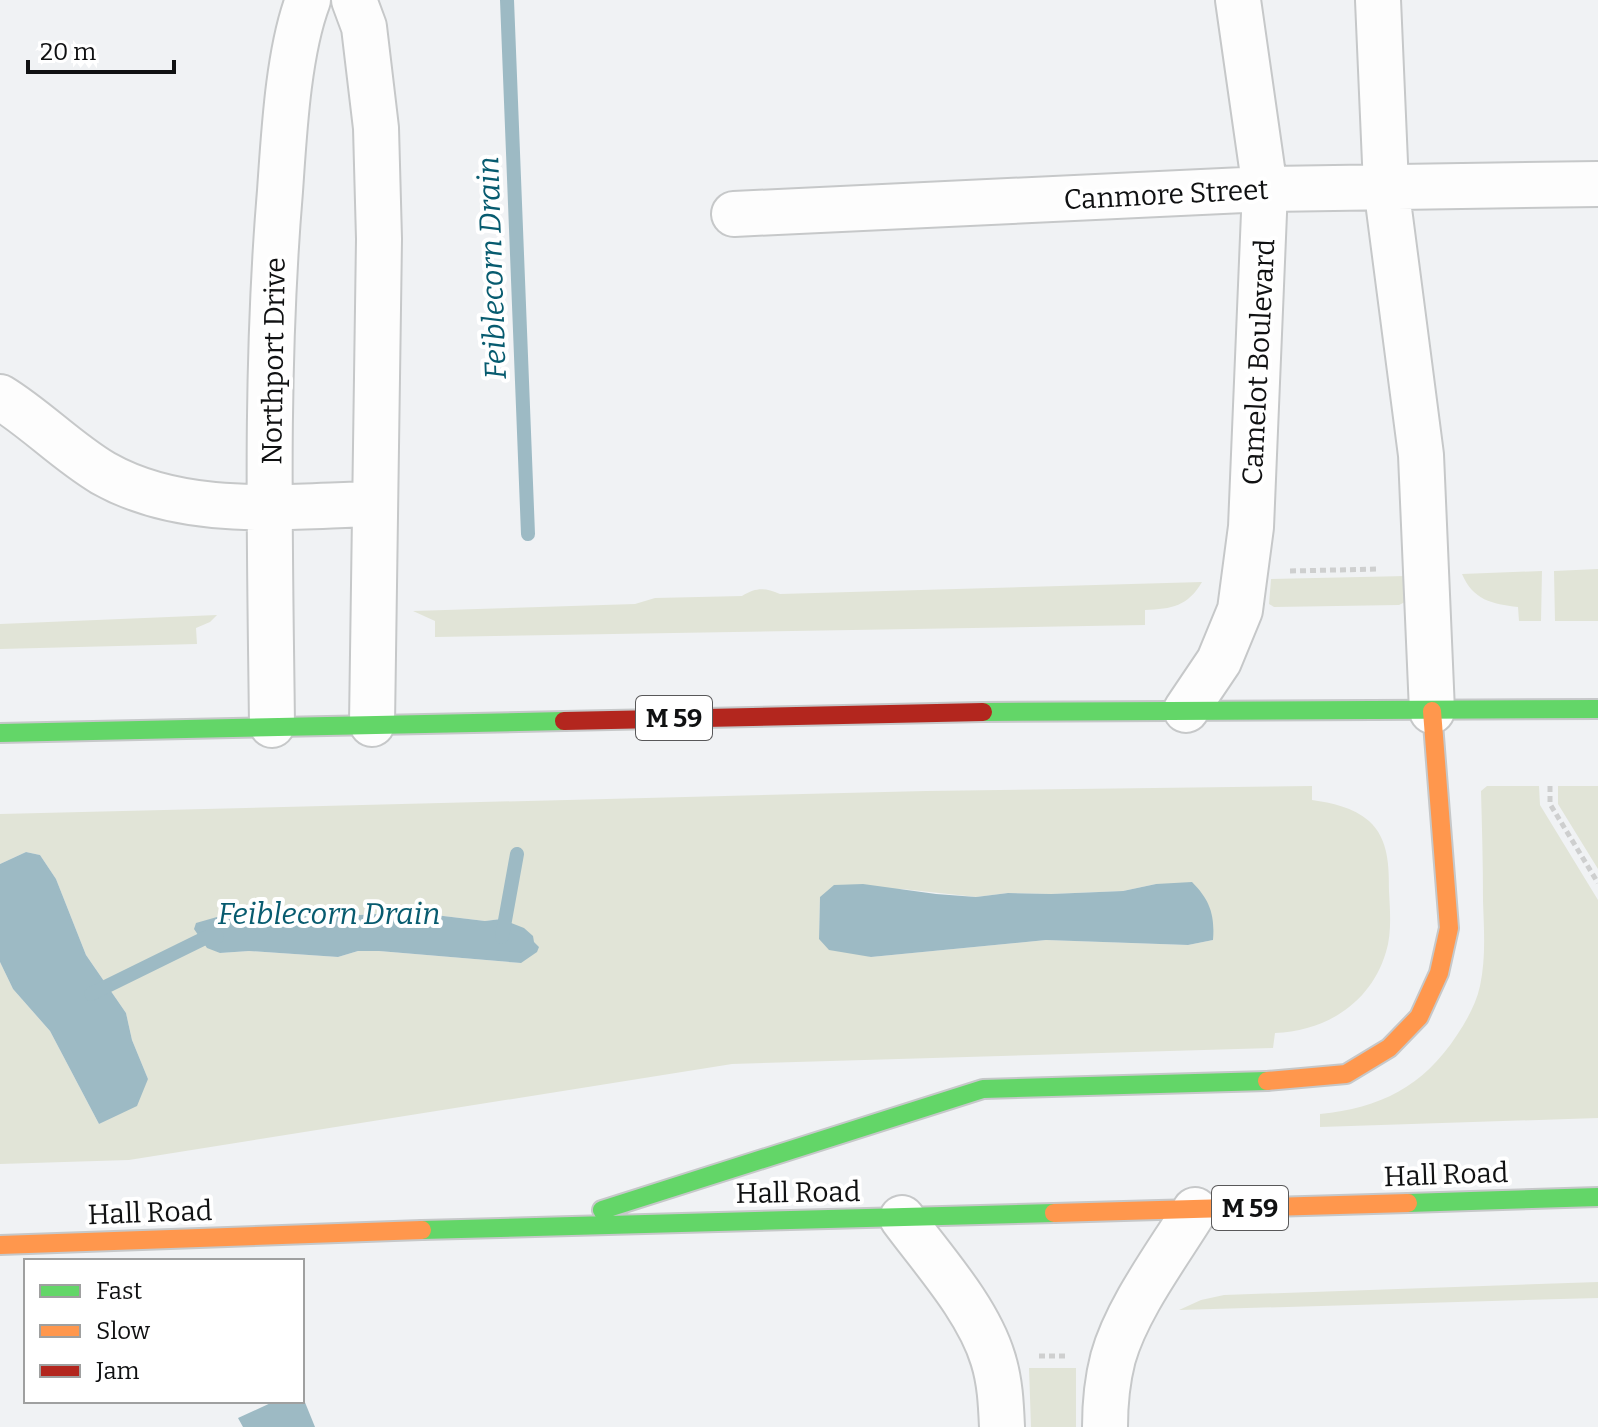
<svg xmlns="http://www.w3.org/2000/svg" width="1598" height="1427" font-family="Bitter,serif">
	<rect width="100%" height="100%" fill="#f0f2f4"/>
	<!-- green -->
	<path fill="#e1e4d7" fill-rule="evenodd" d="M1598,569V621H1555L1554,571Z
		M1542,571L1541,621H1519L1518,607C1492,604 1473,600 1462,574Z
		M1406,576L1405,602L1399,605L1274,607L1269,604L1271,579Z
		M1202,582C1188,606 1172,609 1145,610V625L435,637V621L413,611L635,604L655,598L742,596C757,587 765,588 780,594Z
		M217,615L210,622L196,628L197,644L0,649V624Z
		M1312,786V800C1332,803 1353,807 1369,821C1389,839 1389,867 1389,891C1390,910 1392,933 1386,952C1371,1003 1326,1031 1275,1033L1273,1048L732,1064L129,1160L0,1164V962L13,989L50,1031L99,1124L114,1116L148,1079L132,1040L126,1013L86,955L56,879L40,855L26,852L0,864V814L926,791ZM1156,884L1213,940L1188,945L1046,940L871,957L819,939L820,897L902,889L976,897L1008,893L1051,894L1123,891ZM410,912L485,921L501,919L521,963L379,951H358L338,957L249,951L220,953L217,917L231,919L258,913L326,917Z
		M1487,786H1539L1540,805L1598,900V1118L1320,1127V1114C1380,1108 1423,1087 1457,1035C1467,1020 1476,1004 1480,986C1486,958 1484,930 1483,901C1483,864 1482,828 1481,791Z
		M1558,786H1598V869L1558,804Z
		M1598,1282V1298L1179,1310L1201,1300L1224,1295Z
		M1029,1368H1076V1427H1031Z"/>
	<!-- water -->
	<path fill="#9dbac4" d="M26,852L40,855L56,879L86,955L126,1013L132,1040L148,1079L137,1106L99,1124L50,1031L13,989L0,962V864Z
		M1192,882C1210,900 1215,915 1213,940L1188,945L1046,940L871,957L829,950L819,939L820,897L834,885L863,884L936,894L976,897L1008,893L1051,894L1123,891L1156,884Z
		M410,912L485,921L501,919L524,928L533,936L534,942L539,947L537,952L521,963L379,951H358L338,957L249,951L220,953L207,948L194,929L196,923L217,917L231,919L258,913L326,917Z
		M302,1395L315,1427H243L238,1418L275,1401H302Z"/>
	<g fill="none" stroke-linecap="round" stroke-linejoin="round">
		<!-- stream -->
		<path stroke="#9dbac4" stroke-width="14" d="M507,0L528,534
			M502,937L517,854
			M91,994L207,937H217"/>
		<defs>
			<path id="street" d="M354,0L364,27L376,128L379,239L372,724
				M1378,0L1386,186L1421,455L1432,711
				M734,214L1265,189L1598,184
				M0,397C36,419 66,451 103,473C184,519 284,506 373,504
				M1186,710L1219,661L1240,610L1251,527L1265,189L1238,0
				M272,725C270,548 265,369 280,191C284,134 288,53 308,0
				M902,1218C933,1260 978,1309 993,1359C1000,1381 1001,1404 1002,1427
				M1105,1427C1105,1404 1107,1381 1113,1358C1127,1308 1168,1254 1195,1210"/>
			<path id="fast" d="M983,712L1598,709
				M0,733L564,721
				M1408,1203L1598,1197
				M602,1210L983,1089L1267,1081
				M422,1230L1054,1213"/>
			<path id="slow" d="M1267,1081L1346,1074L1389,1048L1419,1017L1439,973L1449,928L1432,711
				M1054,1213L1408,1203
				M0,1245L422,1230"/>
			<path id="jam" d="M564,721L983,712"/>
		</defs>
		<!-- street casing -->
		<use href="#street" stroke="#c6c8c9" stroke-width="48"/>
		<!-- fast casing -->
		<use href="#fast" stroke="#c6c8c9" stroke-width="22"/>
		<!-- slow casing -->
		<use href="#slow" stroke="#c6c8c9" stroke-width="22"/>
		<!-- jam casing -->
		<use href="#jam" stroke="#c6c8c9" stroke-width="22"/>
		<!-- path -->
		<path stroke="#cecfcf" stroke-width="5" stroke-dasharray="6 4" stroke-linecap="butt" d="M1290,571L1380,569
			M1550,786V804L1598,883
			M1039,1356H1065"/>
		<!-- street -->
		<use href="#street" stroke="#fdfdfd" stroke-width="44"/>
		<!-- fast -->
		<use href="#fast" stroke="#63d668" stroke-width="18"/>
		<!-- slow -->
		<use href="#slow" stroke="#ff974d" stroke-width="18"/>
		<!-- jam -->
		<use href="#jam" stroke="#b3261e" stroke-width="18"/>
	</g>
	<g text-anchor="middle" stroke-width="8" stroke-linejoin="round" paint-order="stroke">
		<!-- shield labels -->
		<g fill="#fff" stroke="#585859" stroke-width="2">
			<rect x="636" y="696" width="76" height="44" rx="6"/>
			<rect x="1212" y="1186" width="76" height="44" rx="6"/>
		</g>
		<g font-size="26" font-weight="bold" fill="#101112">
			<text x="674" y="727">M 59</text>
			<text x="1250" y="1217">M 59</text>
		</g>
		<!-- street labels -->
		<g font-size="28" fill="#101112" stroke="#fff">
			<text transform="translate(1166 194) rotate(-3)" y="10">Canmore Street</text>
			<text transform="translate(273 361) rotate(-89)" y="10">Northport Drive</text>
			<text transform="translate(1258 362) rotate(-87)" y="10">Camelot Boulevard</text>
			<text transform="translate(1446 1174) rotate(-2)" y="10">Hall Road</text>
			<text transform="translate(798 1192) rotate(-1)" y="10">Hall Road</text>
			<text transform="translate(150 1212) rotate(-2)" y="10">Hall Road</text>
		</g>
		<!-- water labels -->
		<g font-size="30" font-style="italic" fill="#075b6f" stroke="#fff">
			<text transform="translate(492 268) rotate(-92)" y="10">Feiblecorn Drain</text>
			<text x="329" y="924">Feiblecorn Drain</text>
		</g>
	</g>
	<!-- legend -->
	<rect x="24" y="1259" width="280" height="144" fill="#ffffff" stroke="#9fa0a0" stroke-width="2"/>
	<rect x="40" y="1285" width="40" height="12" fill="#63d668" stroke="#9fa0a0" stroke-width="2"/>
	<text x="96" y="1299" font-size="24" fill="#101112">Fast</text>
	<rect x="40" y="1325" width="40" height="12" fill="#ff974d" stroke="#9fa0a0" stroke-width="2"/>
	<text x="96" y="1339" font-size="24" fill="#101112">Slow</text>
	<rect x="40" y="1365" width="40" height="12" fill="#b3261e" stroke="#9fa0a0" stroke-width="2"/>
	<text x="96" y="1379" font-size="24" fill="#101112">Jam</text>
	<!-- scale -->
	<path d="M28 60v12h146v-12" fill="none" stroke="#101112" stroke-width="4"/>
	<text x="40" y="60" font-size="24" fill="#101112" stroke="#ffffff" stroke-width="6" paint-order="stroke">20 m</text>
</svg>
